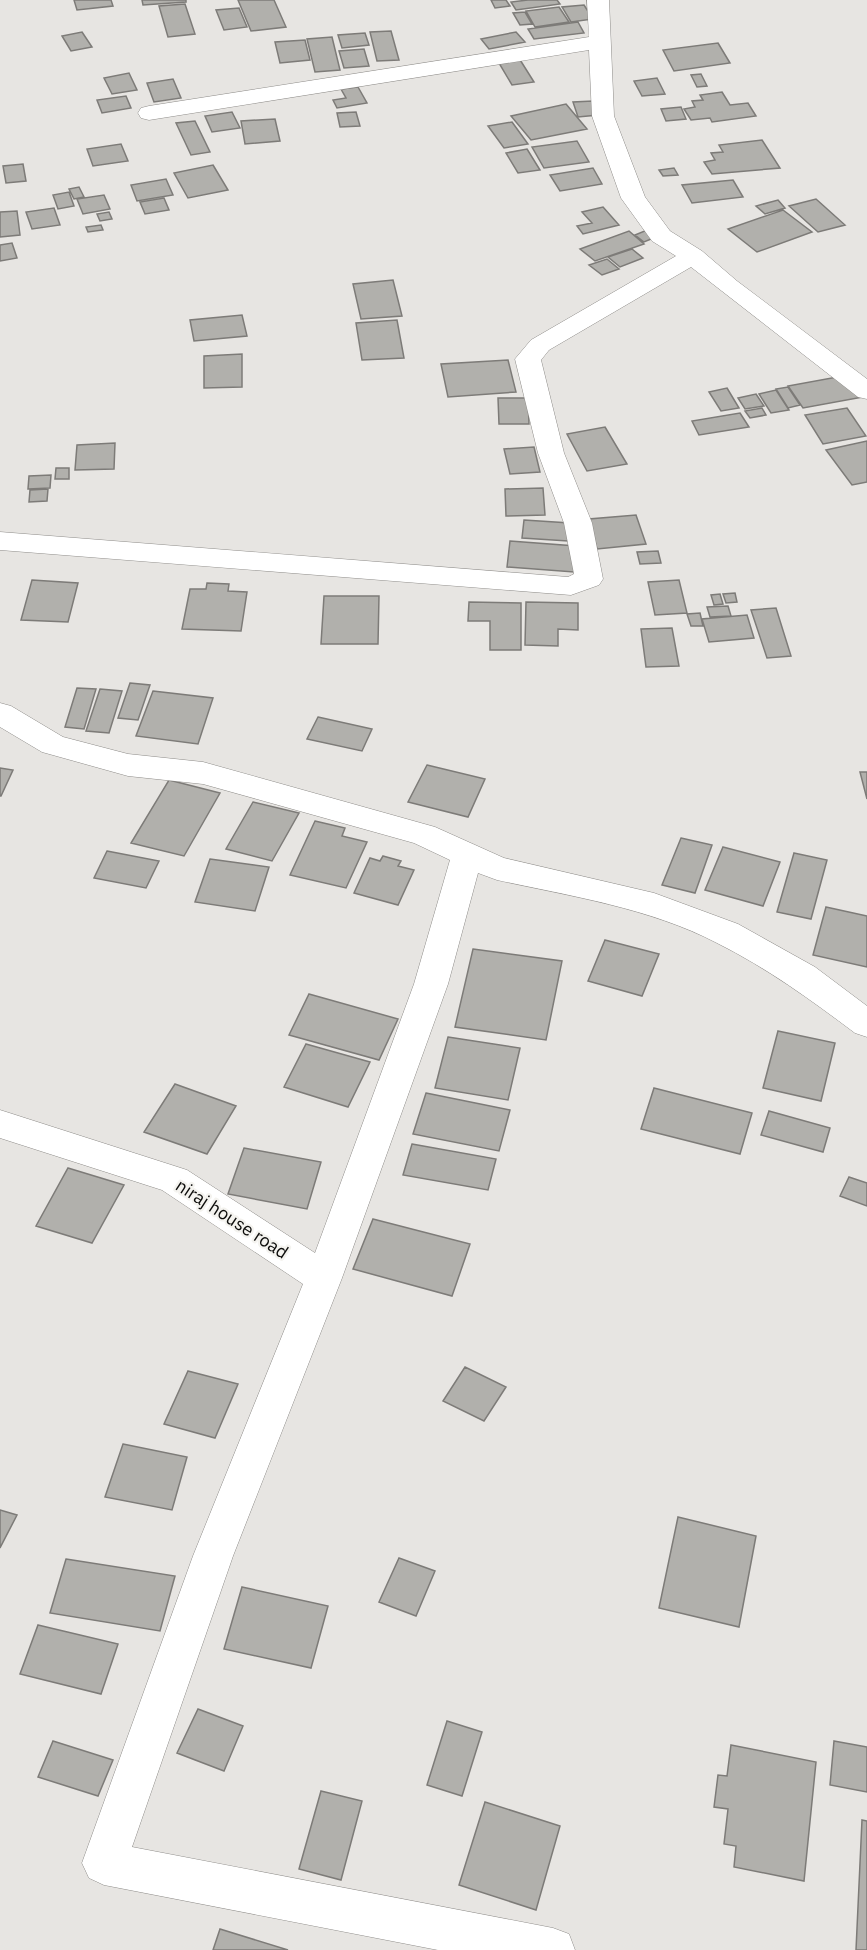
<svg xmlns="http://www.w3.org/2000/svg" width="867" height="1950" font-family="'IBM Plex Sans',sans-serif">
	<rect width="100%" height="100%" fill="#e7e5e2"/>
	<!-- building -->
	<path fill="#b1b0ac" stroke="#7d7b78" stroke-width="1.5" d="M74,0H111L113,6L77,10Z
		M142,0H186V2L143,5Z
		M238,0H274L286,27L251,31Z
		M491,0H506L510,6L495,8Z
		M528,0H557L560,4L516,10L511,2Z
		M185,4L195,34L168,37L159,6Z
		M584,5L593,19L571,22L562,7Z
		M559,7L569,22L535,27L526,11Z
		M239,8L247,27L224,30L216,10Z
		M525,12L532,24L520,25L513,13Z
		M578,22L584,33L534,39L528,29Z
		M391,31L399,60L377,61L370,32Z
		M82,32L92,47L71,51L62,36Z
		M516,32L525,42L489,49L481,39Z
		M365,33L369,45L342,48L338,35Z
		M332,37L340,70L315,72L307,39Z
		M305,40L310,60L280,63L275,42Z
		M718,43L730,63L674,71L663,50Z
		M364,49L369,66L344,68L339,51Z
		M517,55L534,82L512,85L496,58Z
		M129,73L137,90L112,94L104,78Z
		M701,74L707,86L697,87L691,75Z
		M657,78L665,94L642,96L634,81Z
		M173,79L181,98L154,102L147,83Z
		M358,87L367,103L337,108L333,100L346,98L341,89Z
		M722,92L730,105L748,103L756,116L712,122L710,118L691,120L684,109L695,107L692,101L703,100L700,95Z
		M126,96L131,108L102,113L97,100Z
		M593,101L598,115L578,117L573,102Z
		M566,104L587,129L531,140L511,116Z
		M681,107L686,119L666,121L661,109Z
		M232,112L240,128L212,132L205,116Z
		M356,112L360,126L340,127L337,113Z
		M275,119L280,141L245,144L241,121Z
		M195,121L210,152L191,155L176,123Z
		M512,122L528,144L504,148L488,126Z
		M762,140L780,168L712,174L704,162L715,160L711,153L723,152L719,145Z
		M577,141L589,162L544,168L532,147Z
		M121,144L128,161L93,166L87,149Z
		M527,149L540,170L518,173L506,153Z
		M23,164L26,181L6,183L3,166Z
		M213,165L228,190L188,198L174,173Z
		M593,168L602,184L560,191L550,175Z
		M674,168L678,175L663,176L659,170Z
		M166,179L173,195L137,201L131,185Z
		M733,180L743,197L692,203L682,185Z
		M79,187L84,197L74,199L69,189Z
		M69,192L74,206L58,209L53,195Z
		M104,195L110,209L83,214L77,199Z
		M164,198L169,210L145,214L140,202Z
		M816,199L845,225L818,232L789,206Z
		M778,200L785,208L765,214L756,206Z
		M603,207L619,225L583,234L577,226L592,223L582,212Z
		M54,208L60,225L32,229L26,212Z
		M783,210L812,232L757,252L728,229Z
		M17,211L20,235L0,237V212Z
		M109,212L112,219L100,221L97,214Z
		M101,225L103,230L88,232L86,227Z
		M647,230L656,237L644,242L635,235Z
		M629,231L644,244L595,261L580,249Z
		M12,243L17,258L0,261V245Z
		M632,249L643,258L620,267L608,257Z
		M607,259L619,269L602,275L589,265Z
		M393,280L402,316L361,319L353,284Z
		M242,315L247,336L194,341L190,320Z
		M397,320L404,358L362,360L356,323Z
		M242,354V387L204,388V356Z
		M508,360L516,392L448,397L441,364Z
		M848,375L863,397L803,408L788,386Z
		M788,387L800,405L788,408L776,389Z
		M727,388L739,408L721,411L709,392Z
		M776,390L789,410L771,413L759,394Z
		M756,394L764,406L745,409L738,398Z
		M498,398H528L529,424H499Z
		M762,408L766,415L750,418L745,411Z
		M847,408L866,436L823,444L805,415Z
		M740,413L749,427L699,435L692,421Z
		M605,427L627,464L587,471L567,434Z
		M867,441V482L852,485L826,450Z
		M115,443L114,469L75,470L77,445Z
		M534,447L540,472L510,474L504,449Z
		M56,468H69V479H55Z
		M51,475L50,488L28,489L29,476Z
		M543,488L545,515L506,516L505,489Z
		M48,489L47,501L29,502L30,490Z
		M636,515L646,544L597,549L589,519Z
		M524,520L570,523L568,541L522,538Z
		M510,541L576,546L574,572L507,567Z
		M658,551L661,563L640,564L637,552Z
		M32,580L78,583L68,622L21,620Z
		M679,580L687,613L655,615L648,582Z
		M207,583L229,584L228,591L247,592L241,631L182,629L190,589H206Z
		M735,593L737,602L726,603L723,594Z
		M720,594L723,604L714,605L711,595Z
		M324,596H379L378,644H321Z
		M469,602L521,603V650H490V621H468Z
		M526,602L578,603V630L558,629V646L525,645Z
		M728,606L731,616L710,617L707,607Z
		M776,608L791,656L767,658L751,610Z
		M700,613L703,626H691L687,614Z
		M747,615L754,638L709,642L702,619Z
		M672,628L679,666L646,667L641,629Z
		M130,683L150,685L138,720L118,718Z
		M77,688L96,689L84,729L65,727Z
		M100,689L122,691L109,733L86,731Z
		M153,691L213,698L198,744L136,736Z
		M318,717L372,729L362,751L307,739Z
		M427,765L485,779L468,817L408,802Z
		M0,768L13,770L1,796H0Z
		M860,772H867V799Z
		M169,780L220,793L184,856L131,843Z
		M253,802L299,813L272,861L226,849Z
		M315,821L345,828L342,836L367,842L346,888L290,875Z
		M681,838L712,845L695,893L662,885Z
		M723,847L780,862L763,906L705,890Z
		M107,851L159,861L146,888L94,878Z
		M794,853L827,860L811,919L777,912Z
		M383,856L401,861L398,866L414,870L398,905L354,893L370,858L380,861Z
		M210,859L269,867L255,911L195,902Z
		M826,907L867,916V967L813,955Z
		M605,940L659,954L642,996L588,981Z
		M473,949L562,961L546,1040L455,1027Z
		M309,994L398,1019L379,1060L289,1035Z
		M778,1031L835,1043L821,1101L763,1088Z
		M448,1037L520,1048L508,1100L435,1088Z
		M306,1044L370,1062L348,1107L284,1087Z
		M175,1084L236,1106L207,1154L144,1132Z
		M654,1088L752,1113L740,1154L641,1129Z
		M426,1093L510,1110L499,1151L413,1134Z
		M769,1111L830,1128L823,1152L761,1135Z
		M412,1144L496,1159L488,1190L403,1175Z
		M244,1148L321,1162L307,1209L228,1194Z
		M68,1168L124,1185L92,1243L36,1226Z
		M849,1177L867,1183V1206L840,1196Z
		M373,1219L470,1244L452,1296L353,1269Z
		M465,1367L506,1387L484,1421L443,1401Z
		M188,1371L238,1384L215,1438L164,1424Z
		M123,1444L187,1457L172,1510L105,1497Z
		M0,1510L17,1515L0,1548Z
		M678,1517L756,1536L739,1627L659,1608Z
		M399,1558L435,1571L416,1616L379,1602Z
		M66,1559L175,1576L160,1631L50,1613Z
		M242,1587L328,1606L311,1668L224,1649Z
		M38,1625L118,1644L101,1694L20,1674Z
		M198,1709L243,1726L224,1771L177,1753Z
		M447,1721L482,1732L462,1796L427,1785Z
		M53,1741L113,1760L98,1796L38,1777Z
		M834,1741L867,1747V1792L830,1785Z
		M731,1745L816,1762L804,1881L734,1867L736,1846L724,1844L728,1809L714,1807L718,1775L727,1776Z
		M321,1791L362,1801L341,1880L299,1869Z
		M485,1802L560,1826L536,1910L459,1885Z
		M862,1820L867,1821V1950H856Z
		M220,1929L288,1950H213Z"/>
	<g fill="none" stroke-linecap="round" stroke-linejoin="round">
		<defs>
			<path id="street" d="M587,0H609L614,116L645,197L670,231L702,251L737,281L867,379V399L858,397L691,267L549,350L541,360L564,453L592,523L603,579L599,585L571,595L0,550V532L568,577L574,574L564,523L538,453L515,359L531,340L676,256L652,241L621,198L592,116L589,50L149,120L141,118L138,113L141,108L149,106L589,37Z
				M0,703L11,706L63,737L128,754L203,762L435,827L504,858L654,893L738,924L815,967L867,1006V1037L855,1033C811,1000 767,968 717,943C650,908 570,896 497,880L478,873L448,984L342,1278L233,1556L132,1847L553,1928L569,1934L575,1950H438L104,1885L89,1878L82,1863L193,1556L303,1284L162,1190L0,1138V1110L187,1170L315,1253L414,984L450,860L414,843L203,784L128,776L42,752L0,727Z"/>
		</defs>
		<!-- street casing -->
		<use href="#street" stroke="#8e8c89" stroke-width="1"/>
		<!-- street -->
		<use href="#street" fill="#fff" fill-rule="evenodd"/>
	</g>
	<g text-anchor="middle" stroke-width="4.5" stroke-linejoin="round" paint-order="stroke">
		<!-- street labels -->
		<g font-size="18" fill="#0c0c0b" stroke="#f4f3ef">
			<text transform="translate(232 1219) rotate(33)" y="6">niraj house road</text>
		</g>
	</g>
</svg>
